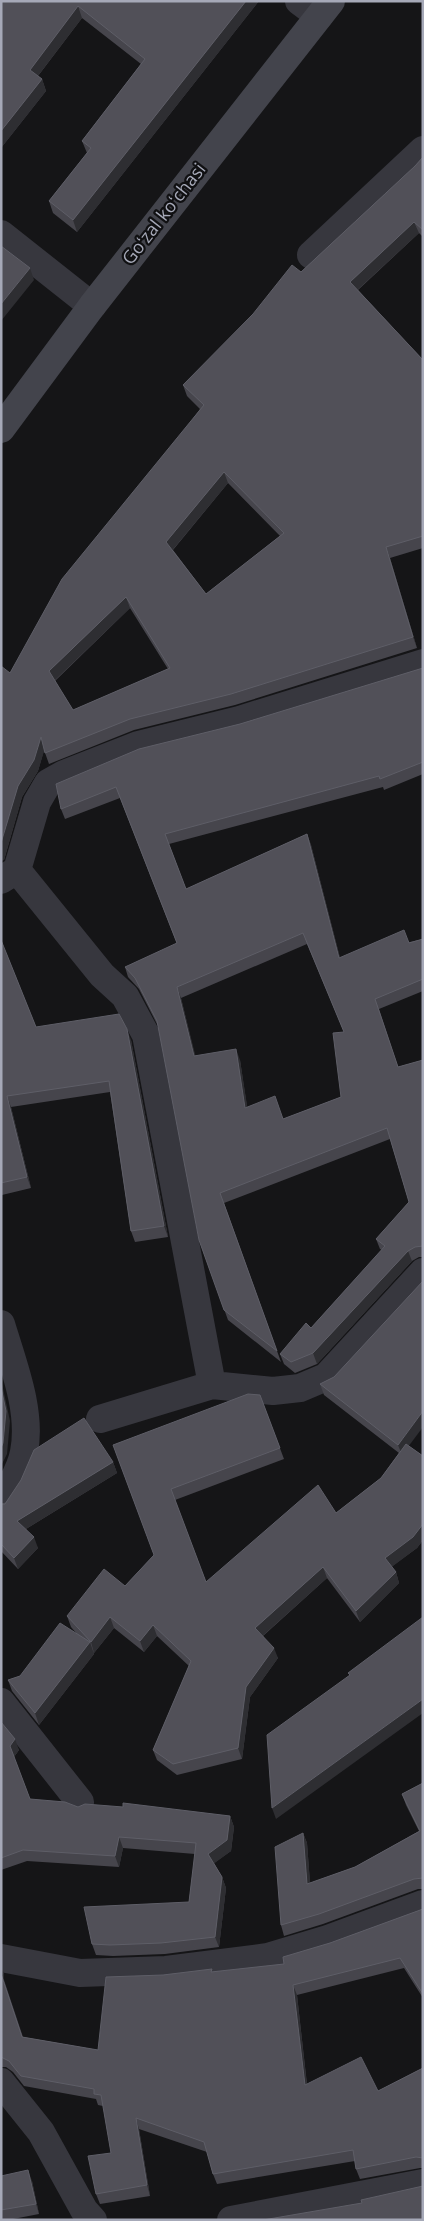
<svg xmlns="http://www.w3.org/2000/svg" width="424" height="2221" font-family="'Open Sans',sans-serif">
	<rect width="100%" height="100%" fill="#151517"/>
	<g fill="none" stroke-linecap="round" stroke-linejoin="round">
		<!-- street -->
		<path stroke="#37373e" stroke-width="28" d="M299,1L319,16
			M1,234L92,306
			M311,255L423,150
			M17,870L102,975L125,996L146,1035L212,1385
			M1,880L17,870L37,802L48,783L64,774L138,745L239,720L423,663
			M1,1324C13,1364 32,1411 24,1452C21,1469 10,1487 1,1501
			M100,1419L212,1385L273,1391L300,1388L326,1377L423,1272
			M1,1702L80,1802
			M1,1958L80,1973L166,1970L268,1957L328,1939L423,1904
			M1,2082L41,2132L84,2210L93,2220
			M231,2220L423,2183"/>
		<!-- secondary -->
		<path stroke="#43444c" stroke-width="28" d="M1,429L92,306L331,1"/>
	</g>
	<!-- wall -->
	<path fill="#46454c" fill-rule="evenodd" d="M1,1H259L77,232L53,213L49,201L87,153L82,141L141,64L82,18L38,76L42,79L46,91L1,148Z
		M423,157V237L419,233L358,290L423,360V548L390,558L417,648L235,705L134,730L49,764L44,750L38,771L22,797L4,860L10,673L200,409L187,396L183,385L301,272L415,166ZM228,483L280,536L206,594L173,550ZM130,608L168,669L73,710L55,681Z
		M423,668V774L384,790L383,787L169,844L186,889L307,834L311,845L340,958L423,939V991L379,1009L398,1067L423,1060V1257H419L412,1261L317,1364L295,1373L284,1364L280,1354L311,1328L382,1250L380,1249L376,1239L409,1202L390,1139L224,1203L281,1362L228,1320L199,1240L158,1026L139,989L128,977L125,967L177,944L120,798L65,819L61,809L240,724ZM307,944L344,1032L341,1097L283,1119L247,1107L240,1060L195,1056L181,998Z
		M1,940L36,1027L131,1040L168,1237L135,1242L131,1231L110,1092L11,1107L31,1188L2,1195Z
		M334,1377L409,1446L423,1456V1540L417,1548L391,1567L396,1572L399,1583L360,1622L327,1578L263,1636L278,1658L250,1697L242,1759L177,1775L157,1760L153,1750L189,1666L157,1636L144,1652L114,1628L94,1653L93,1651L94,1654L39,1725L12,1691L8,1680L20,1676L77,1634L71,1627L67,1616L125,1586L154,1555L113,1445L260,1395L284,1459L175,1500L206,1582L336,1513L381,1478L399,1453L324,1395L320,1384Z
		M113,1462L117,1473L26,1529L38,1548L18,1569L1,1551V1504Z
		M1,1722L19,1750L14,1757L30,1799L78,1807L230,1816L234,1827L231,1851L214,1863L222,1877L226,1888L219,1947L165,1954L113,1956L96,1955L92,1944L189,1902L195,1854L123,1848L119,1867L27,1861L1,1870Z
		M423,1783V1889H418L323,1924L284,1936L281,1925L303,1833L307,1843L310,1883L355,1867L419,1831L406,1805L402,1794Z
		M423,1909V1998L404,1968L297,1995L307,2084L378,2091L423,2068V2168H420L360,2179L356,2169L355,2161L217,2184L213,2174L207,2152L139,2129L150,2196L100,2204L96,2194L111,2153L103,2106L98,2105L96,2099L24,2086L13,2072L6,2067H1V1967L4,1974V1980L23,2037L98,2050L163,1975L213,1972L284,1964L330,1943Z
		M1,2176L32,2181L39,2214L8,2220H1Z"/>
	<!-- shaded-wall -->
	<path fill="#2e2e32" d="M246,1H259L77,232L73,220Z
		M78,6L82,18L34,81L30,70Z
		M42,79L46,91L1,148V131Z
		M414,222L419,233L354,293L350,282Z
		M30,268L34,280L1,321V304Z
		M224,472L228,483L170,553L166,542Z
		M386,547L390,558L417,648L413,637Z
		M126,597L130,608L53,682L49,671Z
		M41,737L45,748L38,771L22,797L4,860L1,861V843L18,786Z
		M307,834L311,845L343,969L339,958Z
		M177,987L181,998L198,1066L194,1056Z
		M127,1029L131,1040L168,1237L164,1226Z
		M236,1049L240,1060L249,1118L245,1108Z
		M7,1096L11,1107L31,1188L27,1177Z
		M408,1251L412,1261L317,1364L313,1353Z
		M1,1379L10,1421L7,1454L1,1466Z
		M423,1411V1427L402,1455L398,1445Z
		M113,1462L117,1473L21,1532L17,1521Z
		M423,1524V1540L417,1548L389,1569L385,1558Z
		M34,1537L38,1548L18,1569L14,1558Z
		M323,1567L327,1578L259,1639L255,1628Z
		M396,1572L399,1583L360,1622L356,1611Z
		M110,1617L114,1628L94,1653L91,1642Z
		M153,1625L157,1636L144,1652L140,1641Z
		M90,1642L94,1654L39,1725L35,1713Z
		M274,1648L278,1658L250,1697L242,1759L238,1748L246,1687Z
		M423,1699V1713L276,1819L272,1808Z
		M15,1739L19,1750L14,1757L10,1746Z
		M230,1816L234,1827L231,1851L212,1865L208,1854Z
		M303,1833L307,1843L311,1895L307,1884Z
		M119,1837L123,1848L119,1867L115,1856Z
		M222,1877L226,1888L219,1947L215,1937Z
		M1,1967L4,1974V1980L1,1974Z
		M293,1985L297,1995L308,2095L305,2085Z
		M136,2118L139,2129L150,2196L147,2185Z
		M28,2170L32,2181L39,2214L36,2204Z"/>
	<!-- building -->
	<path fill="#515058" stroke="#5e5e67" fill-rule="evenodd" d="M1,1H246L73,220L49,201L91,148L82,141L145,59L78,6L30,70L42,79L1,131Z
		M423,157V230L414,222L350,282L423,360V536L386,547L413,637L231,694L130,719L45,753L41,737L34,760L18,786L1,843V666L10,673L62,579L204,405L183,385L253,314L292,265L301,272L415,166ZM224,472L284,533L206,594L166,542ZM126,597L170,668L73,710L49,671Z
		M1,246L30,268L1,304Z
		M423,668V762L380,779L379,776L165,834L186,889L307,834L339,958L404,930L409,943L423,939V979L375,999L398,1067L423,1060V1246L415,1247L408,1251L313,1353L291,1362L280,1354L306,1323L311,1328L385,1246L376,1239L409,1202L387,1128L220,1193L277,1351L224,1310L199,1240L157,1021L135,978L125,967L177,943L116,787L61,809L56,784L139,749L240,724ZM303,933L344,1032L333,1033L341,1097L283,1119L275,1096L245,1108L236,1049L194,1056L177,987Z
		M1,940L36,1027L119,1014L127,1029L164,1226L131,1231L109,1081L7,1096L27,1177L1,1183Z
		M423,1281V1411L398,1445L320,1384L334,1377Z
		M1,1387L6,1411L3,1443L1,1448Z
		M248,1394L260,1395L280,1448L171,1489L206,1582L318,1485L336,1513L381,1478L406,1444L423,1456V1524L413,1537L385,1558L396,1572L356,1611L323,1567L255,1628L274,1648L246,1687L238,1748L173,1764L153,1750L191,1661L153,1625L140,1641L110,1617L91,1642L67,1616L104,1569L125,1586L154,1555L113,1445Z
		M84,1418L113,1462L17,1521L34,1537L14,1558L1,1544V1504H5L21,1480L34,1450Z
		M423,1617V1699L272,1808L267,1735L350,1675L348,1673Z
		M60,1623L90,1642L35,1713L8,1680L20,1676Z
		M1,1722L15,1739L10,1746L30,1799L65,1802L78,1807L85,1804L123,1807V1803L230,1816L227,1840L208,1854L222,1877L215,1937L161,1943L110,1945L92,1944L84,1907L189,1902L196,1843L119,1837L115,1856L23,1850L1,1858Z
		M423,1783V1878L414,1879L319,1914L281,1925L275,1847L303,1833L307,1884L355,1867L420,1831L402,1794Z
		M423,1909V1994L400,1958L293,1985L305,2085L361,2057L378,2091L423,2068V2158L416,2157L356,2169L353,2150L213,2174L204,2142L136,2118L147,2185L96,2194L88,2156L111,2153L101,2095L94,2094V2089L21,2076L9,2061L1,2057V1974L22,2037L98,2050L106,1977L163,1975L212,1969L211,1972L284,1964L283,1957L330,1943Z
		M28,2170L36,2204L1,2210V2176Z
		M423,2186V2220H263L362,2203L361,2200Z"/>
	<g text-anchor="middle" stroke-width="4.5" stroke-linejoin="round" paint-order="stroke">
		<!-- street labels -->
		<g font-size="18" fill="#a6a9b8" stroke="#101012">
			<text transform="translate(164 214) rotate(-52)" y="6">Goʻzal koʻchasi</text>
		</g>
	</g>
	<!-- border -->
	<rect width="424" height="2221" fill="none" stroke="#a6a9b8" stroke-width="5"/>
</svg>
